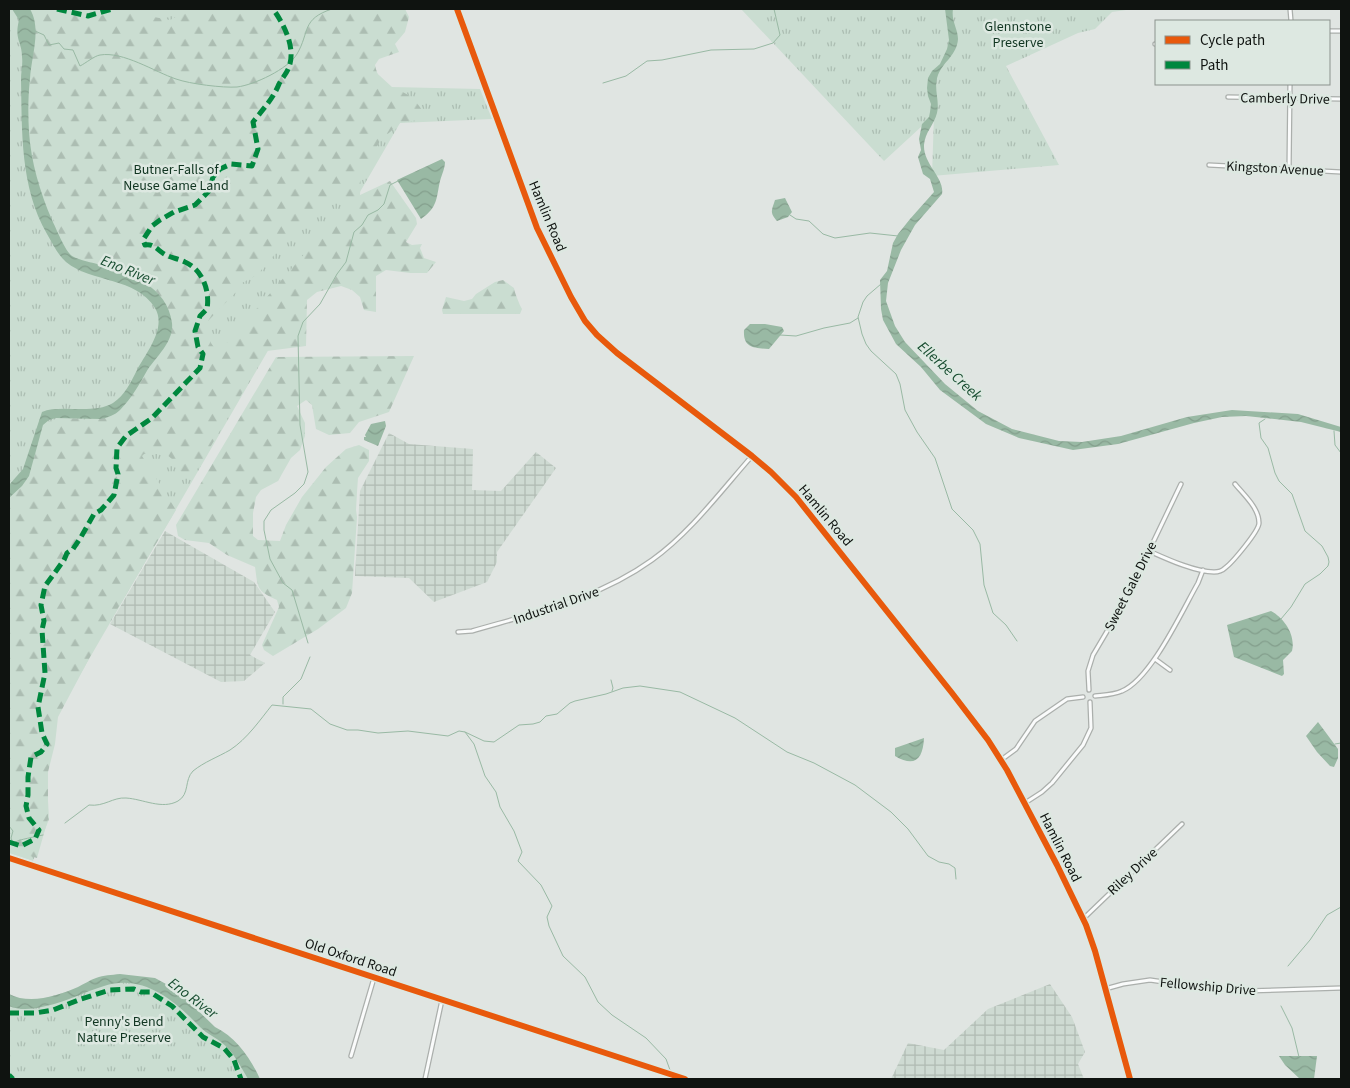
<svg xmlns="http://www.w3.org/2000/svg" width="1350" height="1088" font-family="'Source Sans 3',sans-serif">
	<defs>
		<pattern id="industrial-grid" width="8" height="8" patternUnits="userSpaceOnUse" patternTransform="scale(1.25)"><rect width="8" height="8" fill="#cedad2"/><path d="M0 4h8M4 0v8" fill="none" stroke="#b0bab3"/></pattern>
		<pattern id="grass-tufts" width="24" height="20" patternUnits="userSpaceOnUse" patternTransform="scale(1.25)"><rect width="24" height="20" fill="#caddd1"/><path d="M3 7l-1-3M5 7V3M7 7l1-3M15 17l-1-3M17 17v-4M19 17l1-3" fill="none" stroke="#acbdb2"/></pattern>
		<pattern id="forest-firs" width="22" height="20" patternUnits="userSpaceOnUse" patternTransform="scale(1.25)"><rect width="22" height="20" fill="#caddd1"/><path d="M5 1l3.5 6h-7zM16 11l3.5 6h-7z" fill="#acbdb2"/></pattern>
		<pattern id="water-waves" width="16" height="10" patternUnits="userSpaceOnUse" patternTransform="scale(1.25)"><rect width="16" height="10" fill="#99b9a4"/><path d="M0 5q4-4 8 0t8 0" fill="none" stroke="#839e8c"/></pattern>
	</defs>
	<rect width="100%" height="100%" fill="#e0e5e2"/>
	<!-- industrial -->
	<path fill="url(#industrial-grid)" d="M389,433L409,444L473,449L472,490L501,491L536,452L556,468L497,552V562L487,582L434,602L409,578L355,576L360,491Z
		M165,531L254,582L275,612L250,655L265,663L244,681L221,682L110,624Z
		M1050,984L1072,1017L1085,1052L1078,1064L1084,1079H891L908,1043L944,1050L988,1009Z"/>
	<!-- grass -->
	<path fill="url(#grass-tufts)" d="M9,9H307L392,87L480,89L492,119L400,123L38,747L48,768L47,782L49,819L33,861L9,853Z
		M741,9H1133L1112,12L1095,29L1078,33L1006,66L1059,165L932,176L934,115L884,161Z
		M147,980L222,1036L253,1079H9V1001L29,1003L93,984Z"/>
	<!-- forest -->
	<path fill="url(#forest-firs)" fill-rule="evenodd" d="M30,9H75L74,10L89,19L107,14L121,9H133L143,15L170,20L176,17V9H405L409,17L405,32L395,44L399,52L379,59L375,65C380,89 392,85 408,95C414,98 420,107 424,113V119L400,123L380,141L361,175L360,195L390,181L416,218L417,224L406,242L412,245L422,244L420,248L424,258L436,262L427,273H410L386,270L376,276V312L364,310L360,297L352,290L341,286L317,292L307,300L306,346L267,351L192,478L178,470L172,459L166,454H144L142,456L176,510L99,640L58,717L55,744L48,772V819L37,858L9,850V498L22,486L29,476L43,425C57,414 75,419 92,420L143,379L166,343L172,330V325L166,305L152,286L124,272L91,263L70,255L61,238L37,177L29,131L30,80L34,46L33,14ZM337,197L342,203L340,213L218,353L211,343L207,322L237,291L240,284L257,275L321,200Z
		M503,280L514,288C514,291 520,306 522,309L520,314H443L442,310L446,297L464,301L472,299L476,294L495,282Z
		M414,356L389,412L359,422L350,433L329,435L316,429L312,405L306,400L297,406L305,423V436L300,450L291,458L278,481L261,490L256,497L253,513V536L258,540L280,541L286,525L302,497L326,467L346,449L359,445L369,450V461L358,478L357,492L356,510L357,517L352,593L346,608L318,629L273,656L264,650L262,645L279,607L277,600C256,591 258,587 255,567L227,555L209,543L185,540L178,536L176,525L276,357Z"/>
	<!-- water -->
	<path fill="url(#water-waves)" d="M12,9H30C42,29 31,57 30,79C28,96 28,115 29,132C31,162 40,192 52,220C56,228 65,251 72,256C81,261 91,262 101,265C132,275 167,286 172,323C174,341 157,356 148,369C140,383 132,398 120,410C115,415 107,418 100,419L56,418L49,420L43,425L29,476L22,486L9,498V485L23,469L42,412C60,404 93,415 113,403C125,395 131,382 137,370C146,353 167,328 155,308C136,277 92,283 66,262C57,254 53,244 47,234C20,187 22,131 21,79C21,72 23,64 22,57C22,41 14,40 19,20Z
		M945,9H953C951,21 958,29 958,39C957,55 943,62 938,75C933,88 940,100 937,113C934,125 925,132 924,145C923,164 945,178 942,194L915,225L901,250L888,283L886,301L895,326L905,342L945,384L978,411L1012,429L1059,441L1082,442L1121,436L1187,417L1232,410L1298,414L1341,427V432L1301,422L1246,416L1222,417L1194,423L1118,444L1073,450L1019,438L986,424L940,390L921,367L896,344L883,320L881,309L880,280L887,271L893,243L898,234L910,219L934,192L930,179L923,174L918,157L921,150L919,139L922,124L929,117L930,112L931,104L928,96L927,88L928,78L932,71L940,64L947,49L949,40Z
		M442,159L445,162C445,168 442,174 440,181C436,199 438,207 421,219L397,180Z
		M785,198L792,212L788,217L777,221C769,212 772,210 775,200Z
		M750,324H765L782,327L784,331L769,349C753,348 743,348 744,330Z
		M385,421L386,426L378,446L364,440V437H366L365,435L371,424Z
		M1271,611C1284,618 1296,635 1292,651L1283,660L1284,674L1282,676L1234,657L1227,625Z
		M1318,722L1338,749V758L1334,767L1330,766L1317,752L1306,736Z
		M924,738C923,759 915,768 895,756V748Z
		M120,974L155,978L166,984L179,992L215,1027C236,1037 251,1059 260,1079H248C241,1067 233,1051 221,1042C213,1036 204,1032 197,1024C172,998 141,974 104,986C84,992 66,1002 46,1006C33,1009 21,1011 9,1006V994C30,1005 57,996 78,987C84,984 90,980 96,978C104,975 111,975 120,974Z
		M1279,1056H1317L1314,1079H1300L1285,1065Z"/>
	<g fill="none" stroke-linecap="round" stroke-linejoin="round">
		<!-- stream -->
		<path stroke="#99b9a4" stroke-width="1" d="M35,31L44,35L49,45L59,43L64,49L73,50L80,66C86,63 94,56 100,55C123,51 155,72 176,79C190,84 223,88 237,87C254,85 288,69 297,54C310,32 301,19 332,9
			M603,83L626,76L647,61L662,60L711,50L754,49L773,43L780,35L774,9
			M790,215L796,219L809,221L823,234L835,238L870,233L898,236
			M881,284L867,296L863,302L858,317L862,334L866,344L871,351L896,374L900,384L905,410L917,432L935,458L952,509L973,530L980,544L984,585L993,613L1006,625L1017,641
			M780,335L796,336L824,328L850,323L858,318
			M1265,419L1259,423L1261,438L1268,448L1275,473L1279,481L1292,494L1305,531L1322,546L1328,557L1329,562L1328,566L1320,574L1305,584L1291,607L1281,619
			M1334,431L1335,445L1341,453
			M308,643L292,590L283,583L270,559L264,530V521L271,510L295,493L304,484L308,472L300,425L298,336L303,322L320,304L337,274L346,262L354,232L362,225L368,215L378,210L384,204L390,185L398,181
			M611,680L613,688L612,691
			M283,704V697L301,679L310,657
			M465,732L474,744L485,776L496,792L500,807L514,831L522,852L518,861L541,885L552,906L547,917L549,926L563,956L585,977L598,1002L612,1015L646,1038L666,1059L670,1070
			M1335,744L1341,743
			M65,823L89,805C104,807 113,797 126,798C143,799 162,810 178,801C190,794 184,780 193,771C204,762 218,757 230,750C247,739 260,720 272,705L311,709L330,724L347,730H358L378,733L408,731L448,736L459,731L465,732L484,741L494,742L519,725L533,724L540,722L546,716L557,714L570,703L575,701L606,694L623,688L640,686L680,692L735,718L787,752L814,763L855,785L891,812L908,829L928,856L939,862L949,864L955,868L956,879
			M9,826L13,831L11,838L13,843C20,839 35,837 43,835
			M1288,966L1310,940L1327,915L1341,907
			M1281,1006L1292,1028L1299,1057"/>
		<defs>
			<path id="minor" d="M1290,9L1291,21
				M1329,31H1341
				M1155,44H1156
				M1228,97L1341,99
				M1209,165L1341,172
				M1289,169L1290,84
				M1149,551C1167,559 1195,572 1214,572C1218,572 1222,571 1225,568C1232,563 1259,531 1259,523C1259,508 1244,495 1235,484
				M458,632L472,631C534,613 598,599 652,560C690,533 721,491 752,456
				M1155,659L1170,670
				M1089,690L1088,671L1093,655L1125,601L1181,484
				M1095,696C1104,695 1113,695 1122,691C1151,679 1182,611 1198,583L1203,570
				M1001,760L1016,749L1035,721L1067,699L1083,697
				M1025,803L1042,792L1052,783L1083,745L1091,728L1090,702
				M1083,919L1182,824
				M1105,989L1123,984L1150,980L1198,987L1244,991L1341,988
				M351,1056L374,978
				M425,1079L442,1000"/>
			<path id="tertiary" d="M457,9L537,228L571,297L585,321L597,335L617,353L752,456L771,472L796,497L952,693L988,740L1007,770L1057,865L1086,925L1095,951L1130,1079
				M9,858L685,1079"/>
		</defs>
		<!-- minor casing -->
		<use href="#minor" stroke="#abafac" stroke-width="5.5"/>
		<!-- tertiary casing -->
		<use href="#tertiary" stroke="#abafac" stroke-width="7"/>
		<!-- minor -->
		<use href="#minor" stroke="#fafbfb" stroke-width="3"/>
		<!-- tertiary -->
		<use href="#tertiary" stroke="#fafbfb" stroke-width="4.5"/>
		<!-- quiet -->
		<path stroke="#00873e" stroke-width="5" stroke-dasharray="10 5" stroke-linecap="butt" d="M57,9L88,16L112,9
			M9,842L21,846L35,839L39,830L29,818L26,806L28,795V777L31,757L41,752L47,744L42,733L38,707L45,673L42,630L44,621L41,605L45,586L64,560L67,553L73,549L81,537L94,514L101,510L114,495L118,474L116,468L117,448L126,436L152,418L200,368L203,354L198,347L195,331L200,316L207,309C210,291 203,270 185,262C179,259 172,258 166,255C158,251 154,243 145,245L143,240L152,226L160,220L174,212L195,205L209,191L213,177L220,169L231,164L252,166L258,149L253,122C263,109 273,99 279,84C282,78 287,73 289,67C296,48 284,24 273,9
			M9,1013H35L53,1010L81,999L110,990L134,989L141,992H150L172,1006L203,1037L224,1048L234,1060L241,1079
			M9,1075L13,1079"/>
		<defs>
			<path id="cycleway" d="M457,9L537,228L571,297L585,321L597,335L617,353L752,456L771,472L796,497L952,693L988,740L1007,770L1057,865L1086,925L1095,951L1130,1079
				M9,858L685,1079"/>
		</defs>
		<!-- cycleway casing -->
		<use href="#cycleway" stroke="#dde8e1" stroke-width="9"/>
		<!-- cycleway -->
		<use href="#cycleway" stroke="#e8590c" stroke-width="6"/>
	</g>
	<g text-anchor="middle" stroke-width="5" stroke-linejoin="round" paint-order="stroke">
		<!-- park labels -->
		<g font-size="14" fill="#103521" stroke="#dde8e1">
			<text x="1018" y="31">Glennstone<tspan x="1018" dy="16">Preserve</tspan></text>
			<text x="176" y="174">Butner-Falls of<tspan x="176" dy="16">Neuse Game Land</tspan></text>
			<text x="124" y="1026">Penny's Bend<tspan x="124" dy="16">Nature Preserve</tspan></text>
		</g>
		<!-- street labels -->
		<g font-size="14" fill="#0f1310" stroke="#dde8e1">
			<text transform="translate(1285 98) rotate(1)" y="5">Camberly Drive</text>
			<text transform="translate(1275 168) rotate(3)" y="5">Kingston Avenue</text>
			<text transform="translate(548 216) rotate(67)" y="5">Hamlin Road</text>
			<text transform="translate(826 515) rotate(50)" y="5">Hamlin Road</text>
			<text transform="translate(1130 586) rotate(-63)" y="5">Sweet Gale Drive</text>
			<text transform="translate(556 605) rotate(-19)" y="5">Industrial Drive</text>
			<text transform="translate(1061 847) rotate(63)" y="5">Hamlin Road</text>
			<text transform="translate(1132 871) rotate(-43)" y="5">Riley Drive</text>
			<text transform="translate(351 957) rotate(18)" y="5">Old Oxford Road</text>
			<text transform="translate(1208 986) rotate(5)" y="5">Fellowship Drive</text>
		</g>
		<!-- water labels -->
		<g font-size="15" font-style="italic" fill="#164c2f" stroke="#dde8e1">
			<text transform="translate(128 270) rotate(22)" y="5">Eno River</text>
			<text transform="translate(950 371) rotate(42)" y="5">Ellerbe Creek</text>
			<text transform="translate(193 998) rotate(37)" y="5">Eno River</text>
		</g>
	</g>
	<!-- border -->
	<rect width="1350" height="1088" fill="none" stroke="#0f1310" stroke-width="20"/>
	<!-- legend -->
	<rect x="1155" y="20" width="175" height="65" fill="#dde8e1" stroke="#8b938d"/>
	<rect x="1165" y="36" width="25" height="8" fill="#e8590c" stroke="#8b938d"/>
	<text x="1200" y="45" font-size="15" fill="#0f1310">Cycle path</text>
	<rect x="1165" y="61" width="25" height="8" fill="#00873e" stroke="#8b938d"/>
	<text x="1200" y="70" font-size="15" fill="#0f1310">Path</text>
</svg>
